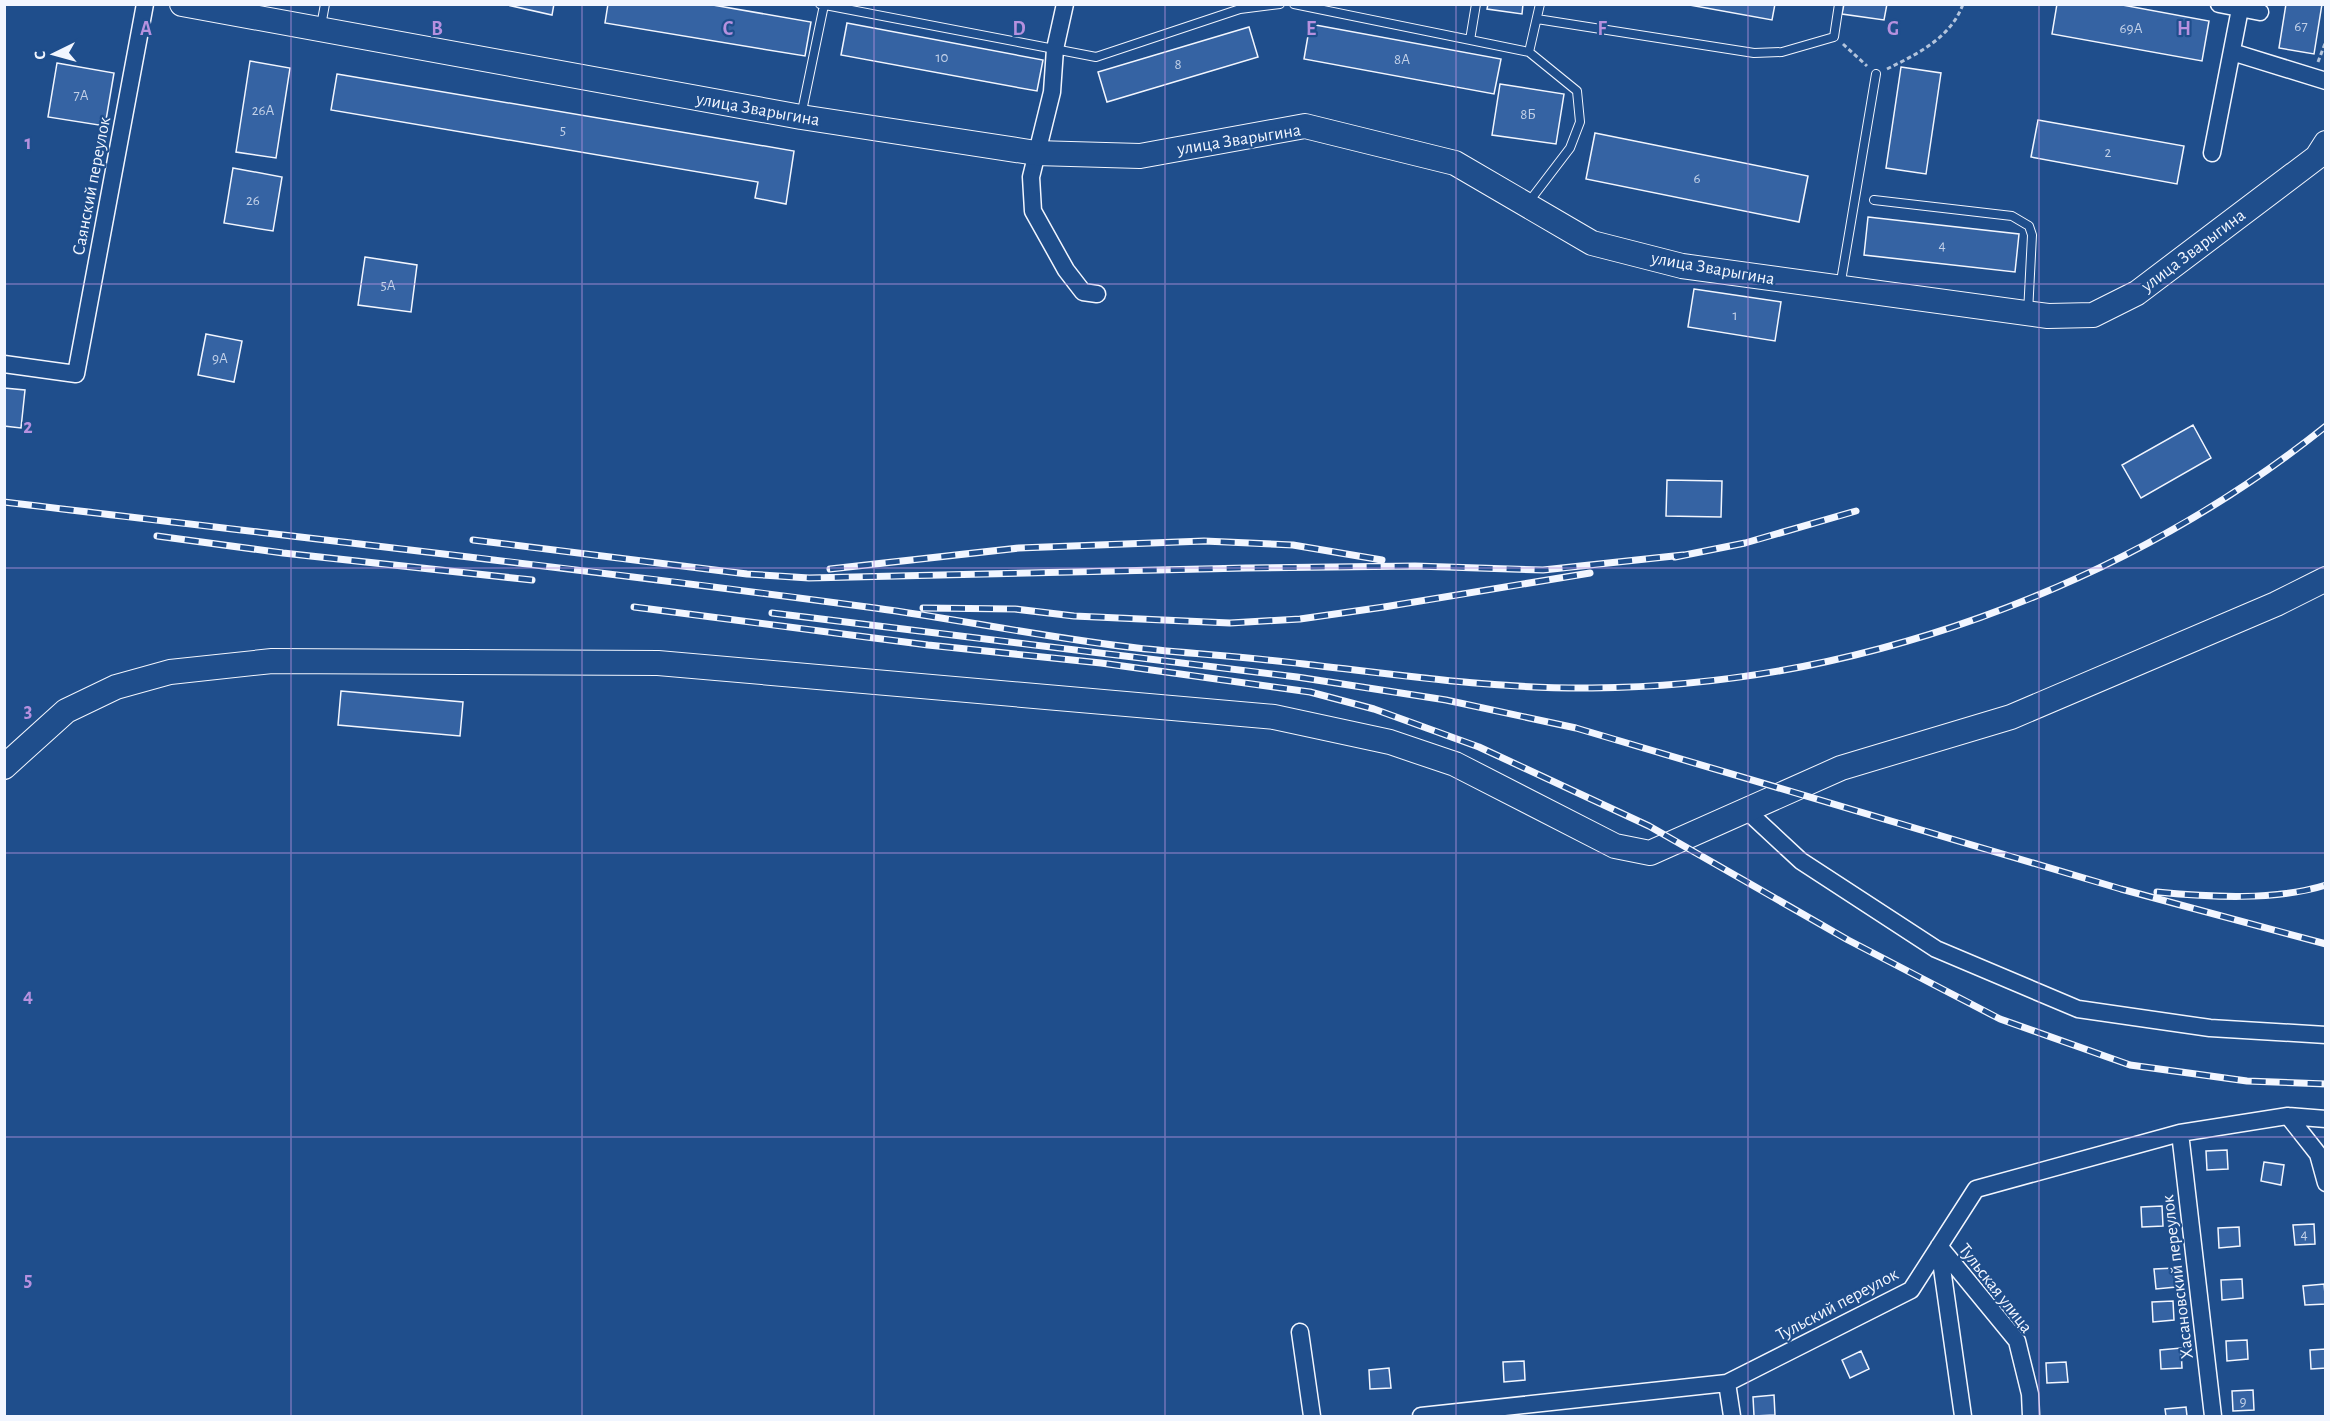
<svg xmlns="http://www.w3.org/2000/svg" width="2330" height="1421" font-family="'Alegreya Sans',sans-serif">
	<rect width="100%" height="100%" fill="#1f4e8c"/>
	<!-- building -->
	<path fill="#3563a3" stroke="#f2f6ff" stroke-width="1.5" d="M503,4H554L552,15Z
		M608,4H707L811,22L805,56L605,23Z
		M1488,4H1523L1522,14L1487,9Z
		M1684,4H1775L1772,20Z
		M1844,4H1887L1884,20L1842,14Z
		M2057,4H2117L2209,21L2202,61L2052,34Z
		M2286,4H2322L2314,54L2279,48Z
		M847,23L1043,60L1037,91L841,55Z
		M1310,24L1501,59L1494,94L1304,59Z
		M1249,27L1258,57L1107,102L1098,72Z
		M250,61L290,68L276,158L236,152Z
		M57,63L114,73L105,126L48,117Z
		M1901,67L1941,73L1926,174L1886,168Z
		M337,74L794,151L786,204L755,198L758,182L331,110Z
		M1500,84L1564,94L1556,144L1492,135Z
		M2038,120L2184,146L2177,184L2031,157Z
		M1595,133L1808,176L1799,222L1586,179Z
		M233,168L282,177L273,231L224,223Z
		M1868,217L2019,234L2015,272L1864,255Z
		M365,257L417,265L411,312L358,305Z
		M1694,289L1781,302L1775,341L1688,327Z
		M206,334L242,341L234,382L198,375Z
		M4,388L25,390L21,428L4,426Z
		M2193,425L2211,458L2141,498L2122,465Z
		M1667,480L1722,481L1721,517L1666,516Z
		M341,691L463,702L460,736L338,725Z
		M2227,1150L2228,1169L2207,1170L2206,1151Z
		M2264,1162L2284,1165L2281,1185L2261,1181Z
		M2162,1206L2163,1226L2142,1227L2141,1207Z
		M2314,1224L2315,1244L2295,1245L2293,1225Z
		M2239,1227L2240,1246L2219,1248L2218,1228Z
		M2175,1268L2176,1287L2156,1289L2154,1269Z
		M2242,1279L2243,1298L2222,1300L2221,1280Z
		M2324,1284L2326,1304L2305,1305L2303,1286Z
		M2173,1301L2174,1320L2153,1322L2152,1302Z
		M2247,1340L2248,1359L2227,1361L2226,1341Z
		M2181,1348L2182,1368L2161,1369L2160,1350Z
		M2326,1349V1368L2311,1369L2310,1350Z
		M1861,1351L1869,1369L1850,1378L1842,1360Z
		M1524,1361L1525,1380L1504,1382L1503,1362Z
		M2066,1362L2068,1382L2047,1383L2046,1363Z
		M1389,1368L1391,1388L1370,1389L1369,1370Z
		M2253,1390L2254,1410L2233,1411L2232,1391Z
		M1774,1395L1775,1415L1754,1416L1753,1397Z
		M2186,1407L2187,1416H2166L2165,1409Z"/>
	<g fill="none" stroke-linecap="round" stroke-linejoin="round">
		<defs>
			<path id="lane" d="M820,4L1096,57L1240,9L1280,4
				M1294,4L1529,52L1540,4
				M1537,19L1754,53L1782,52L1834,37L1839,4
				M321,26L325,4
				M1470,40L1476,4
				M801,116L824,5
				M1874,200L2012,216L2029,226L2032,235L2028,313
				M1528,203L1570,148L1580,122L1577,91L1529,52
				M1840,287L1876,74"/>
			<path id="street" d="M1065,4L1055,49L1052,92L1031,177L1033,211L1066,270L1083,292L1097,294
				M2219,4L2260,12
				M2232,52L2326,81
				M2212,153L2240,9
				M4,364L76,374L145,4
				M1746,810L1801,861L1936,949L2078,1009L2210,1028L2326,1035
				M2288,1116L2318,1154L2326,1183
				M2180,1133L2213,1416
				M1939,1246L2017,1341L2030,1394L2031,1416
				M1939,1247L1963,1416
				M1300,1332L1312,1416
				M1727,1383L1732,1416
				M1421,1416L1727,1383L1911,1290L1976,1189L2180,1133L2288,1116L2326,1119"/>
			<path id="secondary" d="M182,4L801,117L1036,153L1140,156L1305,126L1455,163L1592,243L1682,266L2048,316L2093,315L2137,293L2317,157L2326,143
				M4,767L66,711L116,687L170,672L272,661L658,663L1274,717L1390,742L1455,764L1615,846L1650,853L1841,768L2011,717L2276,604L2326,579"/>
		</defs>
		<!-- lane casing -->
		<use href="#lane" stroke="#f2f6ff" stroke-width="10"/>
		<!-- street casing -->
		<use href="#street" stroke="#f2f6ff" stroke-width="19"/>
		<!-- secondary casing -->
		<use href="#secondary" stroke="#f2f6ff" stroke-width="26"/>
		<!-- path -->
		<path stroke="#b3c4dc" stroke-width="3" stroke-dasharray="4.5 3" stroke-linecap="butt" d="M1843,44L1867,66
			M2318,62L2326,41
			M1887,69C1917,54 1951,38 1963,4"/>
		<!-- lane -->
		<use href="#lane" stroke="#1f4e8c" stroke-width="8"/>
		<!-- street -->
		<use href="#street" stroke="#1f4e8c" stroke-width="16"/>
		<!-- secondary -->
		<use href="#secondary" stroke="#1f4e8c" stroke-width="24"/>
		<defs>
			<path id="rail" d="M4,502C295,537 586,569 875,608C963,620 1049,638 1137,648C1193,654 1249,657 1304,664C1400,675 1495,689 1592,688C1853,686 2122,589 2326,426
				M157,536L283,553L532,580
				M473,540L747,574L809,578L1246,568L1415,566L1543,570L1683,555
				M1675,557L1745,543L1856,511
				M830,569L1019,548L1204,541L1293,545L1382,560
				M634,607L928,645L1101,663L1310,692L1374,709L1479,747L1649,826L1848,940L2000,1019L2130,1065L2247,1081L2326,1084
				M923,608L1015,609L1074,616L1230,623L1300,619L1384,607L1590,573
				M772,613L1297,677L1446,700L1576,728L2121,889L2326,944
				M2157,892C2209,897 2275,901 2326,885"/>
		</defs>
		<!-- rail casing -->
		<use href="#rail" stroke="#f2f6ff" stroke-width="7"/>
		<!-- rail -->
		<use href="#rail" stroke="#1f4e8c" stroke-width="4.5" stroke-dasharray="14" stroke-linecap="butt"/>
	</g>
	<!-- grid -->
	<path fill="none" stroke="#b691df" stroke-width="1.5" stroke-opacity="0.55" d="M291,4V1416M582,4V1416M874,4V1416M1165,4V1416M1456,4V1416M1748,4V1416M2039,4V1416M4,284H2326M4,568H2326M4,853H2326M4,1137H2326"/>
	<g text-anchor="middle" stroke-width="4.5" stroke-linejoin="round" paint-order="stroke">
		<!-- number labels -->
		<g font-size="15" fill="#c3d1e8">
			<text x="2301" y="31">67</text>
			<text x="2131" y="33">69А</text>
			<text x="942" y="62">10</text>
			<text x="1402" y="64">8А</text>
			<text x="1178" y="69">8</text>
			<text x="81" y="100">7А</text>
			<text x="263" y="115">26А</text>
			<text x="1528" y="119">8Б</text>
			<text x="563" y="135">5</text>
			<text x="2108" y="157">2</text>
			<text x="1697" y="183">6</text>
			<text x="253" y="205">26</text>
			<text x="1942" y="250">4</text>
			<text x="388" y="290">5А</text>
			<text x="1735" y="320">1</text>
			<text x="220" y="363">9А</text>
			<text x="2304" y="1239">4</text>
			<text x="2243" y="1406">9</text>
		</g>
		<!-- street labels -->
		<g font-size="18" fill="#f2f6ff" stroke="#1f4e8c">
			<text transform="translate(758 109) rotate(10)" y="6">улица Зварыгина</text>
			<text transform="translate(1239 139) rotate(-9)" y="6">улица Зварыгина</text>
			<text transform="translate(91 186) rotate(-79)" y="6">Саянский переулок</text>
			<text transform="translate(2193 250) rotate(-37)" y="6">улица Зварыгина</text>
			<text transform="translate(1713 268) rotate(10)" y="6">улица Зварыгина</text>
			<text transform="translate(2177 1277) rotate(-97)" y="6">Хасановский переулок</text>
			<text transform="translate(1996 1288) rotate(52)" y="6">Тульская улица</text>
			<text transform="translate(1837 1304) rotate(-28)" y="6">Тульский переулок</text>
		</g>
	</g>
	<g font-size="20" text-anchor="middle" font-weight="bold" fill="#b691df" stroke="#1f4e8c" stroke-width="4.5" stroke-linejoin="round" paint-order="stroke">
		<text x="146" y="35">A</text>
		<text x="437" y="35">B</text>
		<text x="728" y="35">C</text>
		<text x="1019" y="35">D</text>
		<text x="1311" y="35">E</text>
		<text x="1602" y="35">F</text>
		<text x="1893" y="35">G</text>
		<text x="2184" y="35">H</text>
		<text x="28" y="149">1</text>
		<text x="28" y="433">2</text>
		<text x="28" y="717">3</text>
		<text x="28" y="1002">4</text>
		<text x="28" y="1286">5</text>
	</g>
	<!-- border -->
	<rect width="2330" height="1421" fill="none" stroke="#f2f6ff" stroke-width="12"/>
	<!-- north arrow -->
	<g transform="translate(54 54) rotate(265)" stroke="#1f4e8c" stroke-width="4.5" paint-order="stroke">
	<path d="M0-4.5L10 22L0 15L-10 22Z" fill="#f2f6ff"/>
	<text y="-9" font-size="16" font-weight="bold" text-anchor="middle" fill="#f2f6ff">С</text>
	</g>
</svg>
